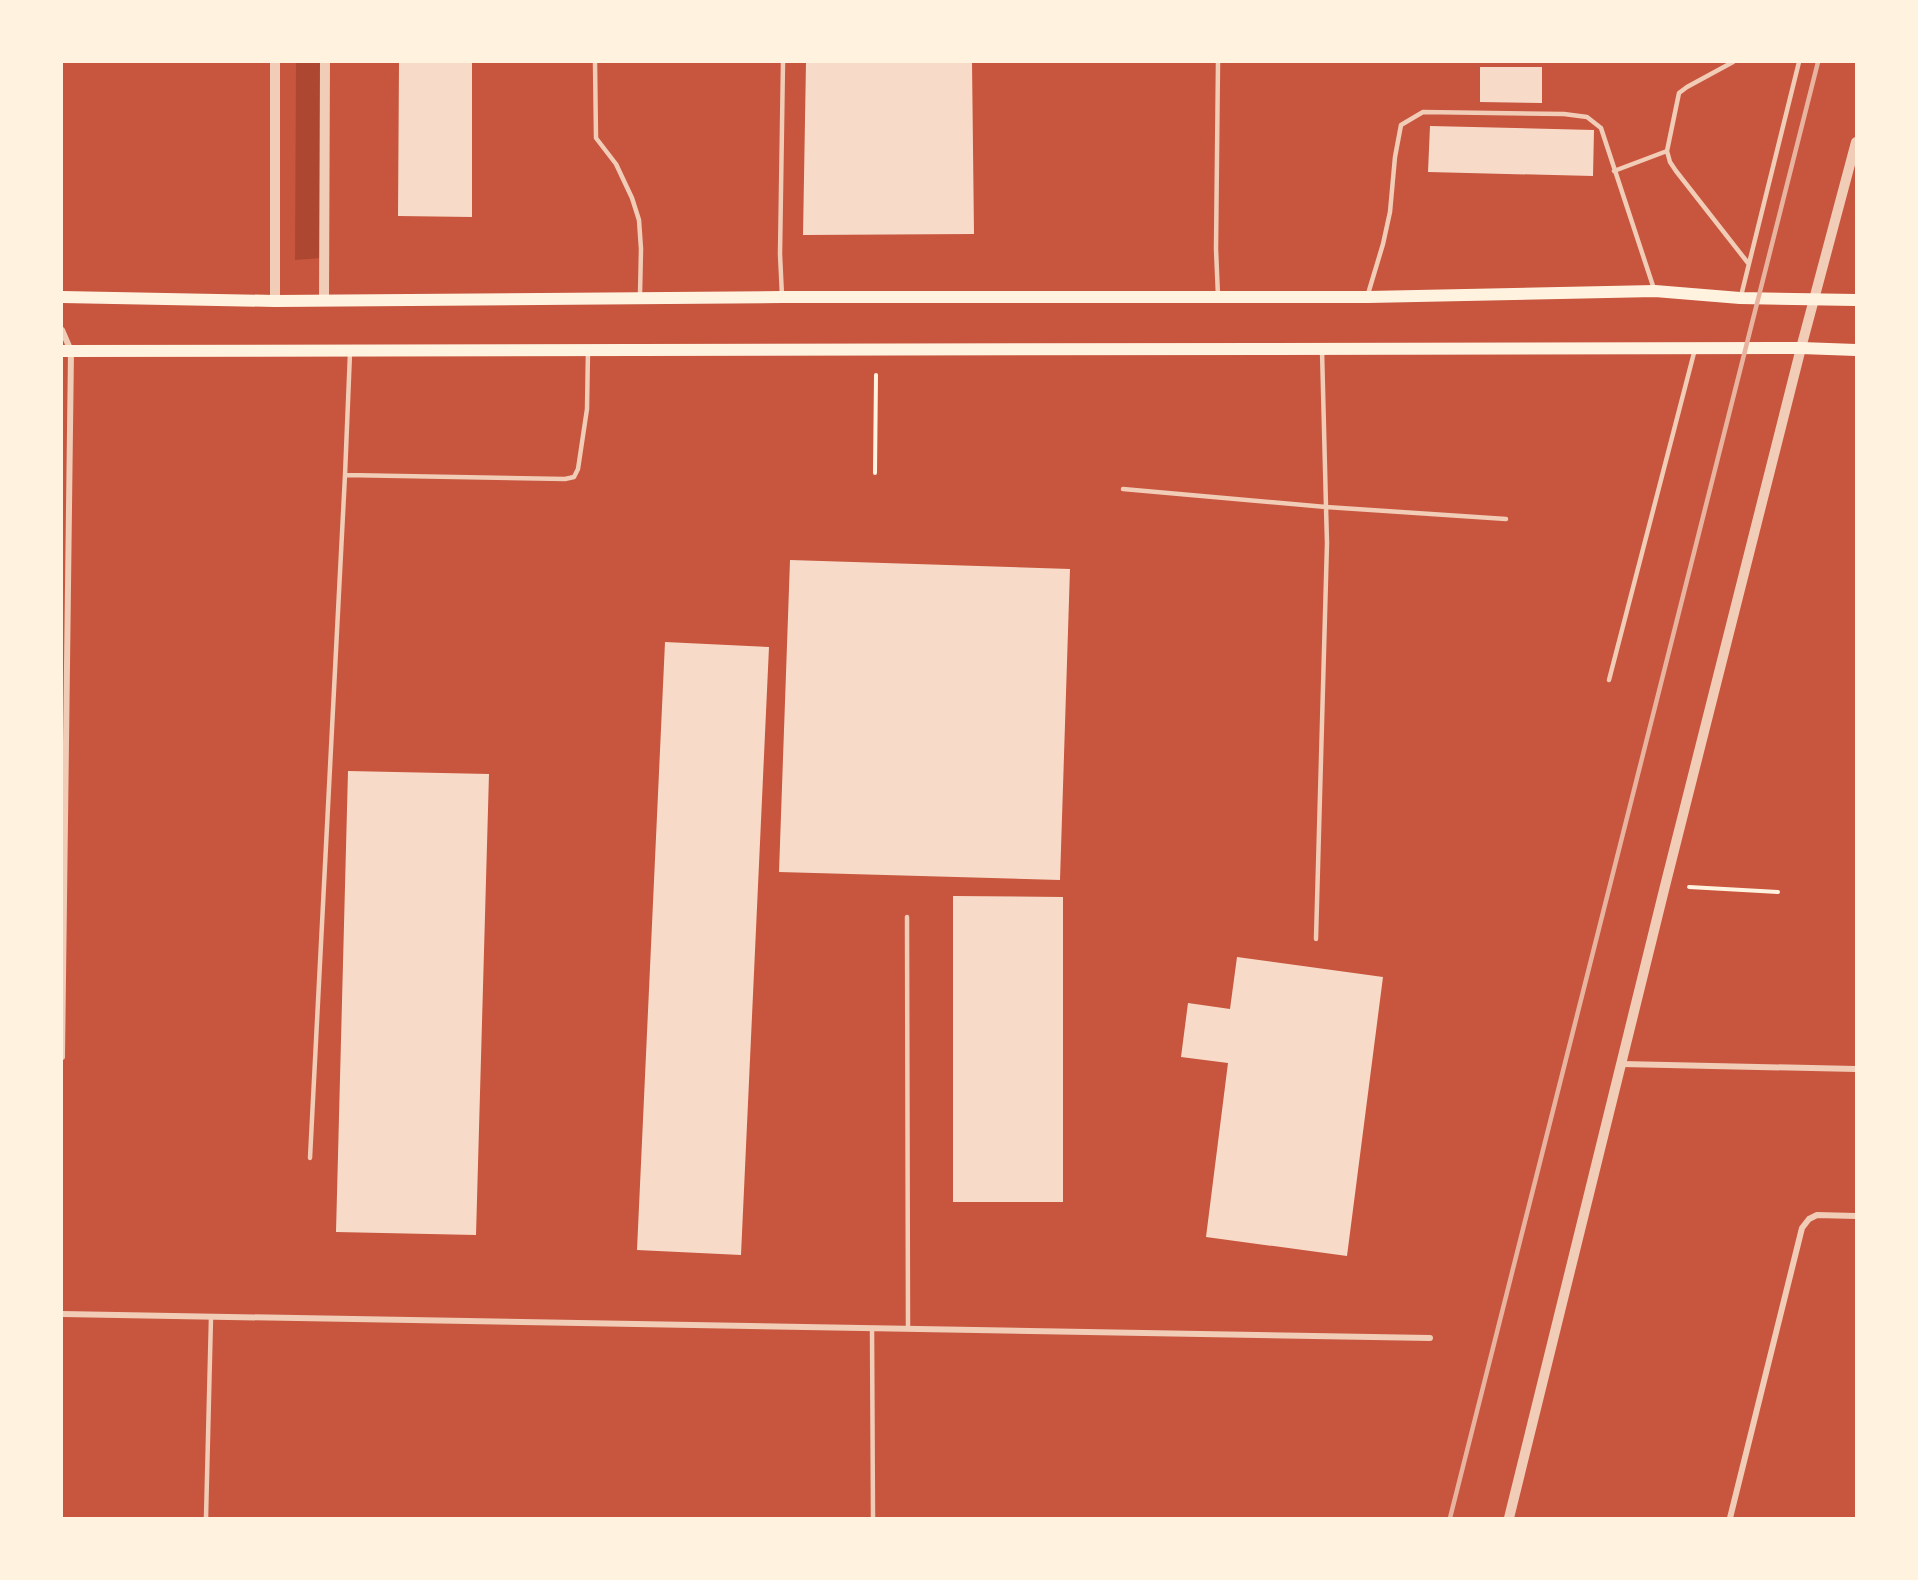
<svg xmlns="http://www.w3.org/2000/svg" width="1918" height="1580" font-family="Karla,sans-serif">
	<rect width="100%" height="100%" fill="#c8553d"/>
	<!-- green -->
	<path fill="#ae4732" d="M296,62H321L320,258L295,260Z"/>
	<!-- building -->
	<path fill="#f7dbc8" d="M399,62H472V217L398,216Z
		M806,62H972L974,234L803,235Z
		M1480,67H1542V103L1480,102Z
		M1430,126L1594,130L1593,176L1428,172Z
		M790,560L1070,569L1060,880L779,872Z
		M665,642L769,647L741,1255L637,1250Z
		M348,771L489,774L476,1235L336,1232Z
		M953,896L1063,897V1202H953Z
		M1237,957L1383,977L1347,1256L1206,1237L1228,1063L1181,1057L1188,1003L1230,1009Z"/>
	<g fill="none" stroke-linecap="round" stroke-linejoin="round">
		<!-- path -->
		<path stroke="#fff3e0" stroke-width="4" d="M875,473L876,375
			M1689,887L1778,892"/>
		<!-- service -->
		<path stroke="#f1ccb7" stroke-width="4.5" d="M595,62L596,138L616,164L632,198L639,220L641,249L640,295
			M1733,62L1687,87L1679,93L1667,151L1670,162L1676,171L1748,263
			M1614,171L1667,151
			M1368,294L1383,244L1390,212L1395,157L1401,125L1423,112L1564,114L1587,117L1601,128L1654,289
			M782,296L780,254L783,62
			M1218,296L1216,249L1218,62
			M1741,296L1799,62
			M1322,350L1326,507L1506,519
			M345,475L565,479L574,477L578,469L587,409L588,350
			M1123,489L1326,507L1327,543L1316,939
			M1609,680L1695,349
			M907,917L908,1329
			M310,1158L345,475L350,353
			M872,1328L873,1518
			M206,1518L211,1317"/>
		<!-- minor -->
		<path stroke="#f1ccb7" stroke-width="6" d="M62,330L71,351L62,1057
			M1622,1064L1856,1069
			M62,1314L1430,1338
			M1730,1518L1802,1228L1809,1219L1817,1215L1856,1216"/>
		<!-- tertiary -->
		<path stroke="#f1ccb7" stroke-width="10" d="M275,301V62
			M324,301L325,62
			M1509,1518L1665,886L1801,348L1856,142"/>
		<!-- secondary -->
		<path stroke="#fff3e0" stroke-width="12" d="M62,297L275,301L782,297H1368L1655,291L1740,298L1856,300
			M62,351L1801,348L1856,350"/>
		<!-- rail -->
		<path stroke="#e9b49f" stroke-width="4.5" d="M1450,1518L1818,62"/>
	</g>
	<!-- border -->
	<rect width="1918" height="1580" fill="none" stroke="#fff3e0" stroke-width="126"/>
</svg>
